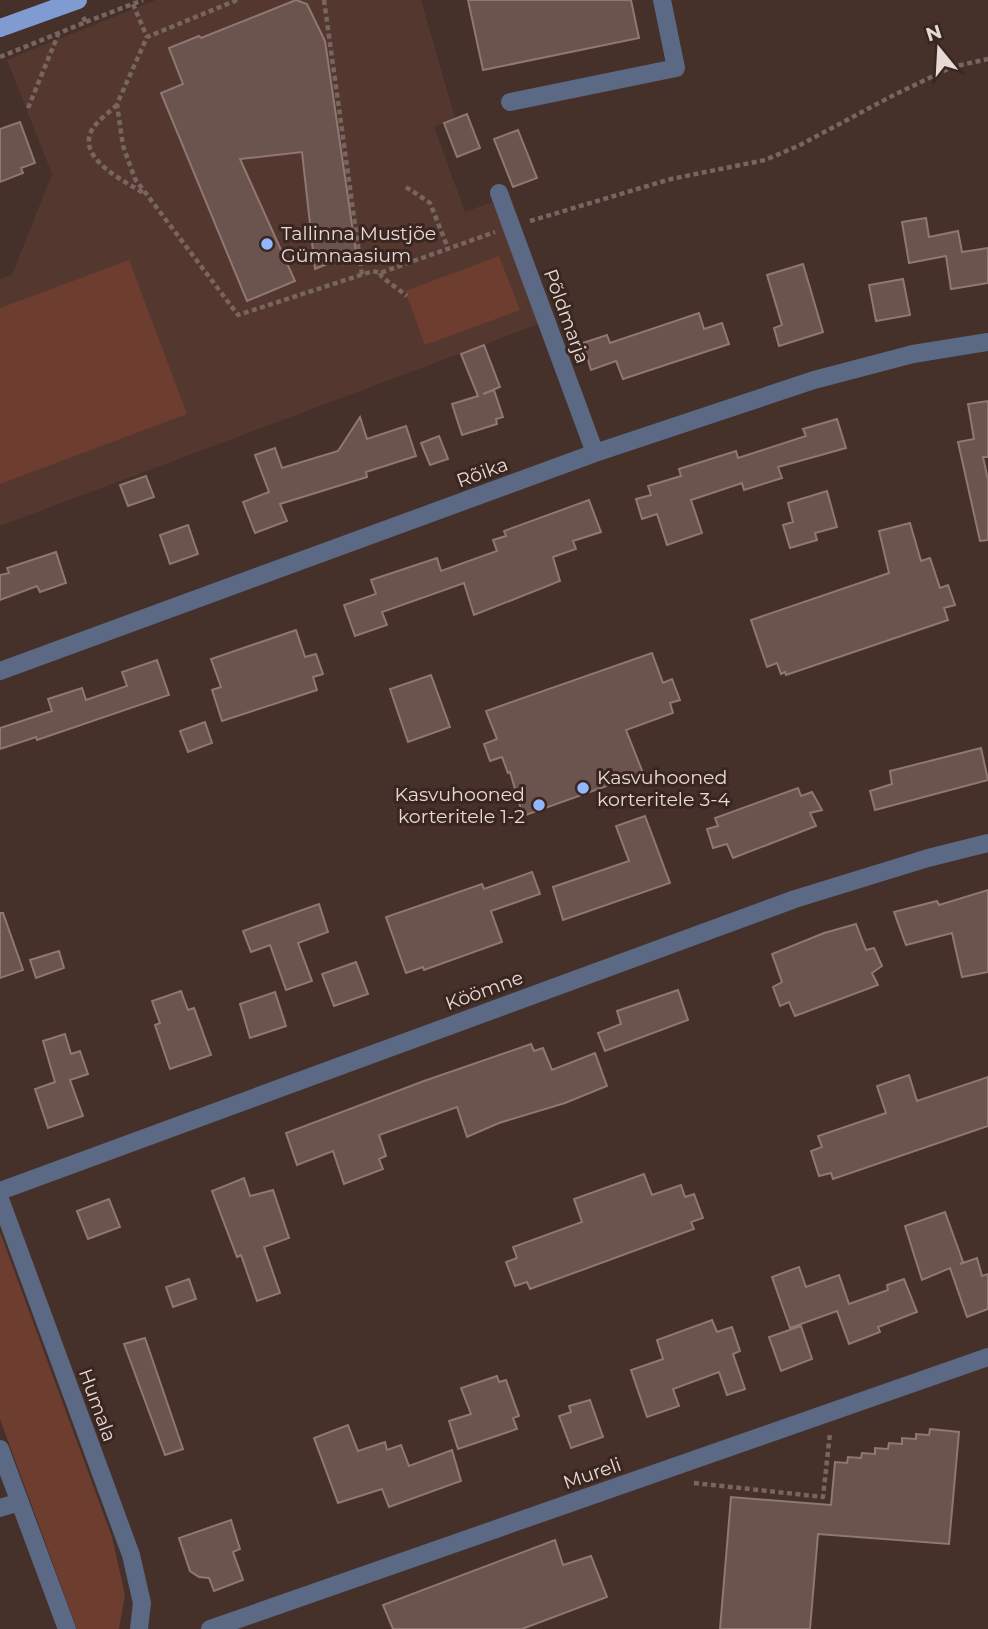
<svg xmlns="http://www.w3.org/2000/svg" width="988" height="1629" font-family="Montserrat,sans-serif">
	<rect width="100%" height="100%" fill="#45302a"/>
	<!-- built -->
	<path fill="#543830" d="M156,0H421L455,118L434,127L465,212L492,202L541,323L0,526V279L12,275L52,174L7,60Z"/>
	<!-- green -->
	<path fill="#6d3d2f" d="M499,256L520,310L425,345L405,291Z
		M129,260L187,414L0,484V308Z
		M0,1232L112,1537L125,1595L119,1629H77L0,1419Z"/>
	<!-- building -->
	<path fill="#6b544e" stroke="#907771" stroke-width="2" d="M296,0L307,4L325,41L356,252L315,269L302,152L240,159L295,281L247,301L161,93L183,84L169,48L199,36L201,38Z
		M468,0H631L639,38L483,70Z
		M467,114L480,148L457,157L444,123Z
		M20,122L35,163L21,168L23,173L0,182V129Z
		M518,130L537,178L513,187L494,139Z
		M926,218L929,237L958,231L962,252L988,248V283L951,289L946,256L909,263L902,222Z
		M803,264L823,332L779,346L774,328L782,325L767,275Z
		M903,279L910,315L876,321L869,285Z
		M699,313L704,329L722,323L729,344L623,379L616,361L591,370L583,343L607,335L610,343Z
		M484,345L500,387L483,394L494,390L503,417L496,419L497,424L462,435L452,404L478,396L461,354Z
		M988,401V457H983L988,480V540L980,541L958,442L974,439L968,404Z
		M360,417L367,439L406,426L416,456L366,472L367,477L280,504L287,521L255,533L243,502L269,492L255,455L275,448L282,468L338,451Z
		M837,419L846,448L778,467L782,478L744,490L742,483L691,500L702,533L667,545L657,514L642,519L636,499L651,495L648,486L681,476L679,469L736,451L738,458L806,436L803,429Z
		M439,436L448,459L430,465L421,443Z
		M146,476L154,497L128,506L120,485Z
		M827,491L837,527L815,533L817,540L790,548L783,525L793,522L788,503Z
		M589,500L601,532L573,541L576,549L553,557L560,581L474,615L464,583L382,612L387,625L355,636L344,605L376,594L371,580L437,558L441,571L497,551L493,540L506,536L504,531Z
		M910,523L921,561L930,558L940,588L948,585L955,605L944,608L948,620L786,675L785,672L781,674L777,663L767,667L751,620L889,573L879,531Z
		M188,525L198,554L170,564L160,535Z
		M56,552L66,583L40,592L37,586L0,600V575L9,573L7,568Z
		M296,630L305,657L316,654L323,674L313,677L317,690L222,721L212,690L221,687L211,659Z
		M652,653L663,683L672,679L680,700L670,703L673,713L626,730L643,773L523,816L510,772L508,773L502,757L490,761L484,744L497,739L486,711Z
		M157,660L169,695L37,740L36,737L0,749V728L52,711L48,699L82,688L86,700L127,686L122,672Z
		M431,675L450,727L408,742L390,689Z
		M205,722L212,743L188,752L180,731Z
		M981,748L988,780L875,810L870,791L892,784L890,771Z
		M798,788L801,796L812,792L822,810L810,813L816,826L733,858L727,844L713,848L707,829L718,826L715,818Z
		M645,816L670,883L563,920L553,887L629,861L616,826Z
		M532,872L540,894L491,911L502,942L424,970L423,967L406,973L386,917L482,884L484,889Z
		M988,890V972L962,977L952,933L906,945L894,912L937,901L939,905Z
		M319,904L328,932L298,943L312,981L286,990L270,945L251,952L243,931Z
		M0,913H3L23,970L0,978Z
		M856,924L866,950L874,948L882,966L872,973L878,985L795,1016L789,1002L780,1006L773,987L782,982L772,954L824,933Z
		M59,951L64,968L36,978L30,960Z
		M356,962L368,994L334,1006L322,974Z
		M678,990L688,1020L605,1051L598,1033L621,1024L617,1011Z
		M181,991L188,1010L194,1008L211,1055L170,1069L155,1025L160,1023L152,1001Z
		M275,992L286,1026L250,1038L240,1004Z
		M65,1034L71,1054L80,1051L88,1074L70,1080L83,1116L48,1128L35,1089L55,1082L43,1041Z
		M531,1044L534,1051L543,1048L552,1070L595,1053L607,1086L565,1103L499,1123L467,1137L457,1107L379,1135L386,1156L379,1159L383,1169L344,1184L333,1151L297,1165L286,1133L424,1081Z
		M909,1075L917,1101L988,1077V1126L833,1179L831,1173L819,1176L811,1151L822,1147L818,1136L886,1113L877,1086Z
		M644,1174L652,1195L681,1185L685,1197L694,1194L703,1218L691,1222L694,1229L530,1289L527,1282L515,1286L506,1262L517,1258L513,1247L582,1222L574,1199Z
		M244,1178L250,1196L273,1190L289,1238L264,1247L280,1293L257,1301L241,1255L237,1257L212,1191Z
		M109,1199L120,1227L88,1239L77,1211Z
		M945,1212L963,1262L960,1264L977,1258L982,1276L988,1274V1309L967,1317L950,1268L922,1280L905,1226Z
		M799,1267L806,1287L839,1275L849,1304L888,1290L887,1285L904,1279L917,1312L878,1327L880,1332L849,1344L837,1311L790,1328L772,1277Z
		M189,1279L196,1299L173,1307L166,1287Z
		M712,1320L717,1332L732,1327L740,1351L733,1354L745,1389L727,1395L719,1372L673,1389L679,1406L647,1417L631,1370L663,1359L657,1340Z
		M801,1326L812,1359L781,1371L769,1337Z
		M145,1338L183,1449L165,1455L124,1344Z
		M497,1376L499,1382L506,1380L519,1416L513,1418L517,1429L458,1449L449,1421L471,1414L461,1388Z
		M590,1400L603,1437L571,1448L559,1416L571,1412L569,1406Z
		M348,1425L358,1451L385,1442L387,1450L401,1445L409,1466L452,1450L461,1481L389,1507L382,1489L338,1503L314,1438Z
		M930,1429L959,1432L949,1544L818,1534L810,1629H720L731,1497L831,1505L835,1462L847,1463L848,1457L861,1458L862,1453L875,1454V1448L888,1449L889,1443L902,1444V1438L916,1439V1434L929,1435Z
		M231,1520L240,1549L233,1552L243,1580L214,1591L209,1578L199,1577L190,1571L179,1538Z
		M555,1540L563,1565L591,1556L607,1597L522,1629H393L383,1605Z"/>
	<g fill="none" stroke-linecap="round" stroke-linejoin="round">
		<!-- path -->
		<path stroke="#786560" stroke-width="4.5" stroke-dasharray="5 3.5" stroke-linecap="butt" d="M237,0L147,37L117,104L123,146L135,179L238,315L373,271L380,273L495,232
			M324,0L362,275
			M133,4L147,37
			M86,22L143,0
			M0,57L86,22L83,17
			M117,105C109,112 99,120 93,128C74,158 125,181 145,194
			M28,108L58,35
			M406,187L430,203L448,248
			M530,221L671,179L765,160L798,146L894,95L952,67L988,59
			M380,273L382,277L407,296
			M694,1483L823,1497L830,1433"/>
		<!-- minor -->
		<path stroke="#5b6984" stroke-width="18" d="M510,102L676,68L662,0
			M499,193L595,453
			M0,671L595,453L814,380L913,354L988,342
			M0,1191L795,899L928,858L988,843
			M0,1199L131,1555L142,1603L139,1629
			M0,1449L67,1629
			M0,1508L20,1502
			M210,1629L988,1357"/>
		<!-- major -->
		<path stroke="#7f9bd1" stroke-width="18" d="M0,28L78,0"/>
	</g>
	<!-- markers -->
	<g fill="#93b7fd" stroke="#3a2620" stroke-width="2.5">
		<circle cx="267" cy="244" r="7"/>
		<circle cx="583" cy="788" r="7"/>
		<circle cx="539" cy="805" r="7"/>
	</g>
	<g text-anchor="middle" stroke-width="6" stroke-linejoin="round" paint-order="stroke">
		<!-- poi labels -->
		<g font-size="19" fill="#e7d9d6" stroke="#3a2620" text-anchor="start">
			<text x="281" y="240">Tallinna Mustjõe<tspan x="281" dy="22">Gümnaasium</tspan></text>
			<text x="597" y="784">Kasvuhooned<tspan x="597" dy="22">korteritele 3-4</tspan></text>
			<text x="525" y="801" text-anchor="end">Kasvuhooned<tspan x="525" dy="22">korteritele 1-2</tspan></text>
		</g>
		<!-- street labels -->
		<g font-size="19" fill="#e7d9d6" stroke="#3a2620">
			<text transform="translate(567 316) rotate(70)" y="7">Põldmarja</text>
			<text transform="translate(482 472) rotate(-20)" y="7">Rõika</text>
			<text transform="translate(484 990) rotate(-20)" y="7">Köömne</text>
			<text transform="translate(98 1405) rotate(70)" y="7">Humala</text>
			<text transform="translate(592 1473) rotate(-19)" y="7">Mureli</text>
		</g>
	</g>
	<!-- north arrow -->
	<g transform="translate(939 49) rotate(342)" stroke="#3a2620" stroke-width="5" paint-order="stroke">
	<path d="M0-5L12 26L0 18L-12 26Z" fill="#e7d9d6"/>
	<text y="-10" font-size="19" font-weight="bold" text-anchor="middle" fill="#e7d9d6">N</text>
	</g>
</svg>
